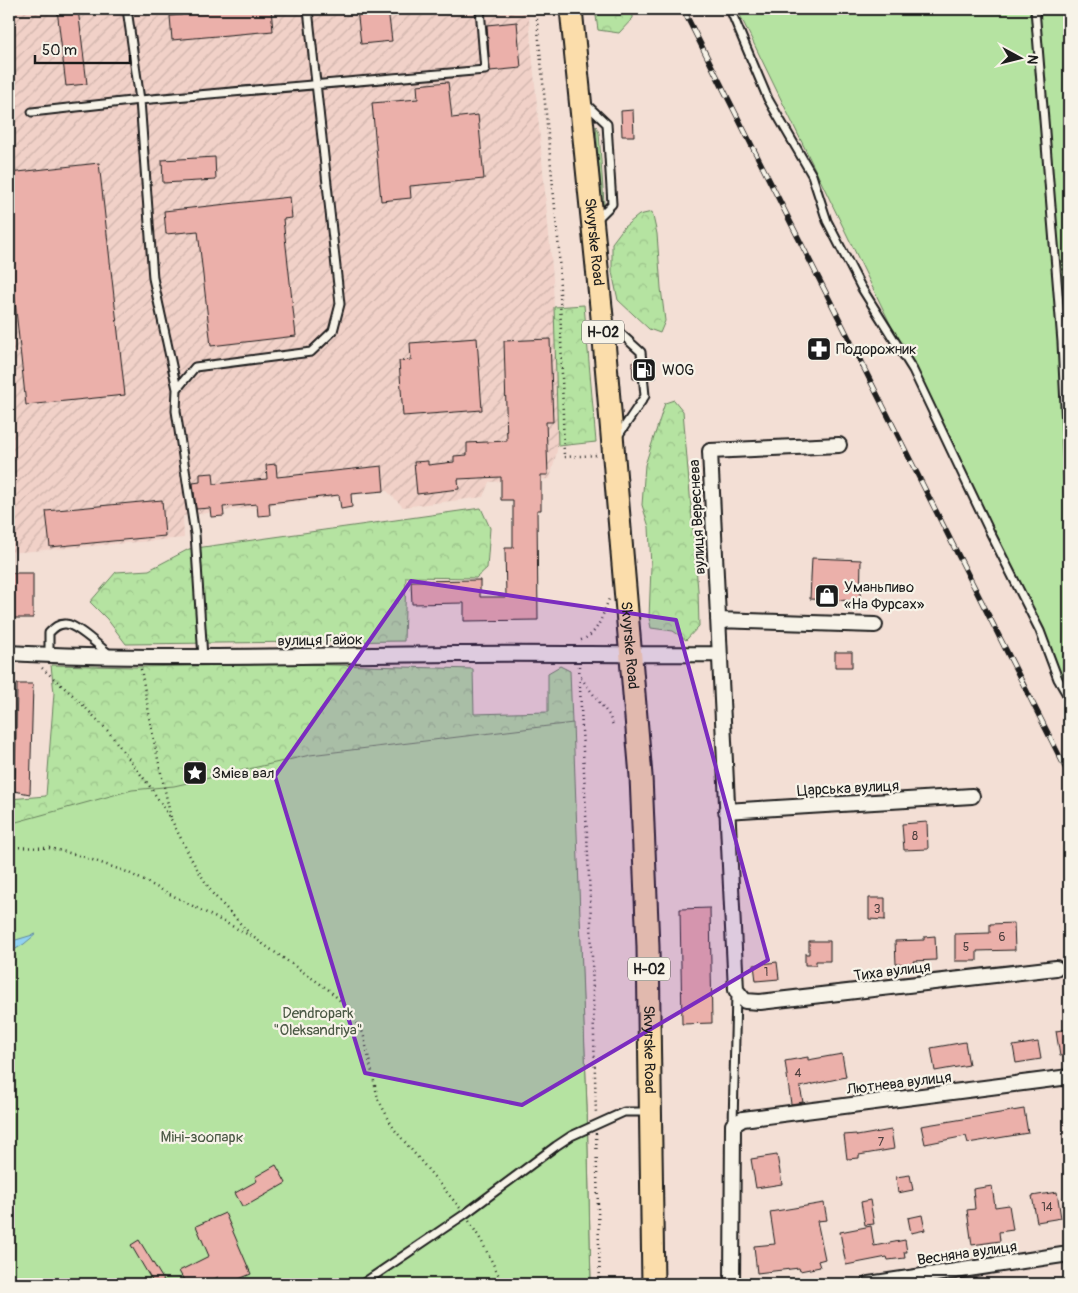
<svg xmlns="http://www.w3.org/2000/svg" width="1078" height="1293" font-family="Pangolin,sans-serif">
	<defs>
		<pattern id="industrial-furrows" width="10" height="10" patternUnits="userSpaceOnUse" patternTransform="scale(1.25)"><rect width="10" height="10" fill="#f1d1c8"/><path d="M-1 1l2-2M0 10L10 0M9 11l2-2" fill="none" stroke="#ceb3ab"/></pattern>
		<pattern id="grass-tufts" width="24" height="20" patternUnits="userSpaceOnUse" patternTransform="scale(1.25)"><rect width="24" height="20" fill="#b5e3a1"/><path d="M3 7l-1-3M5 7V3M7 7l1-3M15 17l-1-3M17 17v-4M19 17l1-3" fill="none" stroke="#9bc28a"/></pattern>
		<pattern id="forest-crowns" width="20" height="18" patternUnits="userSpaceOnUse" patternTransform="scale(1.25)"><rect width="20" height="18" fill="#b5e3a1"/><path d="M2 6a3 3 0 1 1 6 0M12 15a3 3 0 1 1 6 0" fill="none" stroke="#9bc28a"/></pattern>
	</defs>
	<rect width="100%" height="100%" fill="#f3dfd5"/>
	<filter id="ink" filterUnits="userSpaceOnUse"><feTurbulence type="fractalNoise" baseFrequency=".02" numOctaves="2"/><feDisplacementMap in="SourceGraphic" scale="10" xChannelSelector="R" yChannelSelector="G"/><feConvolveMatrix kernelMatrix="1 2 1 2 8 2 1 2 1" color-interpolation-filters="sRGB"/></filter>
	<g filter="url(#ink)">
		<!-- industrial -->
		<path fill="url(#industrial-furrows)" d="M9,9H528L553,278L558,446L550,479L489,482L483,497L403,507L387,491H384L183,516L184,538L9,553Z"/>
		<!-- grass -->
		<path fill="url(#grass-tufts)" stroke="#68805e" d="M596,126L599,133L604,203L602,208Z"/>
		<!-- forest -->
		<path fill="url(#forest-crowns)" stroke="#68805e" d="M595,9H633V18L619,33L598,30Z
			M652,212L657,234L661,288L665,321L660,333L649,329L618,300L612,272V243L624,227L639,215Z
			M584,305L596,442L558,446L554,307Z
			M674,400L683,411L698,590L699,626L686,640L673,631L651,628L649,618L651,567L649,527L642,505L645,465L665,403Z
			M481,508L490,528L487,568L476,578L406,577L404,641L126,644L107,619L90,602L116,572L149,570L189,549Z
			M9,553H11L9,645Z
			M299,664L473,669L474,714L548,712V673L560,666L570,671L587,1107L591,1284H9V799L46,796L54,693L51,665L135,667Z"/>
		<!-- green -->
		<path fill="#b5e3a1" stroke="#68805e" d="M737,9H1069V691Z
			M573,723L587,1107L591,1284H9V824L132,790L174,786L310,755Z"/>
		<!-- water -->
		<path fill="#91d2f2" stroke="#62899c" d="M36,934L24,944L9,953V942Z"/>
		<!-- building -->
		<path fill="#ebb0aa" stroke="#1c1c1c" d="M57,9H78L87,84L66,86Z
			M181,9H271L273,31L172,40L170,16L182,15Z
			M357,9H388L392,41L361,44Z
			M517,22L521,68L490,71L487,25Z
			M448,82L452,118L478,115L484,179L410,186L411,198L381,201L372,103L418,99L417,85Z
			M633,110L634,136H622L621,111Z
			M215,157L216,180L163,183L162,160Z
			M99,163L125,395L26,405L9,244V173Z
			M290,197L292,218L283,219L296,336L211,346L198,231L166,234L164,211Z
			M477,338L482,410L403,416L399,361L411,360L410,343Z
			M550,339L553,422H546L548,475H541V510H537L538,620L464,621V603L412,604L411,581L480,580V597H506L505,548H513V500H501V477L458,479L459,489L417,494L414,462L428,461V465L454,462V456L467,455V443L507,441L504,341Z
			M655,360L656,378H649L647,361Z
			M632,362H637L638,379H633Z
			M276,464L277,477L382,466L384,491L351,494L352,507L341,509L339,495L269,503L270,515L258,516L257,504L223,507L224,516L211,517L210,508L196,509L193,483L200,482V474L213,473L214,484L267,479L266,465Z
			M162,500L165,536L50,547L46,511Z
			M812,558L861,560L860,601L810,599Z
			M10,573H33V618H10Z
			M835,652H852V667H835Z
			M17,684H33L30,794L9,790V777L15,778Z
			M927,822L928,849L904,850L902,824Z
			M869,898H885V920L869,919Z
			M710,908L712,1023L682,1024L680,909Z
			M1014,923L1015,950L977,951V961H955V934L990,933V924Z
			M935,936L936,960L913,961L914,964H896L895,941L924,940V937Z
			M809,941H830V961H816V965H805V954H809Z
			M777,962L779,979L756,981L754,965Z
			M1069,1029V1055L1060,1056L1056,1031Z
			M965,1042L969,1065L935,1071L931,1048Z
			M1038,1042L1041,1059L1016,1063L1013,1046Z
			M842,1054L846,1077L800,1087L803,1102L791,1104L785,1061L808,1057V1060Z
			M1024,1109L1028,1133L968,1143L966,1136L925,1144L921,1126Z
			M891,1130L894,1149L859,1155V1158L847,1159L844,1135L856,1134L857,1136Z
			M777,1155L782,1184L756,1188L751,1159Z
			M276,1165L286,1183L246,1206H242L235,1193L257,1181L255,1177Z
			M910,1175L913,1190L898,1193L896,1177Z
			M992,1186L995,1207L1009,1205L1013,1230L999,1232L1000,1241L972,1245L967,1210L975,1209L973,1189Z
			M1057,1192L1061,1218L1037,1222L1032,1196Z
			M870,1200L874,1224L865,1225L861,1202Z
			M824,1203L827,1220L817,1221L825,1259L818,1261L820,1267L800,1271L799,1268L757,1273L754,1246L775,1244L770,1212Z
			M225,1213L251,1274L227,1284H221L218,1277L204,1284H186L179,1271L209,1256L196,1226Z
			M922,1215L925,1230L911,1233L908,1218Z
			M871,1226L874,1246L905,1240L907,1252H904L905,1258L888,1260L887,1257L846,1265L840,1232Z
			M139,1240L166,1284H154L131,1245Z"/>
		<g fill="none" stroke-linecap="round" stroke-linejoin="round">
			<defs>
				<path id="service" d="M127,9L140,100L485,70L480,9
					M730,9L768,99L812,175L827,221L861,287L913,370L990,532L1040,631L1058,679L1069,698
					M1035,9L1062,342L1069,492
					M586,104L607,124L612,204L596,220
					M32,112L140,100L153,278L177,389
					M608,322L641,352L645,396L618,436
					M49,655V633C53,629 58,623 66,624C77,625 99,646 109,654
					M203,658L195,534L176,411L177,389L195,367L311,352L333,331L340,304L308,9
					M733,1125L736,993
					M362,1284L465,1214L556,1146L571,1136L624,1112H648"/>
				<path id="minor" d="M839,445L710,451L736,990L745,1001L760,1002L1056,968
					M718,620L875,625
					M9,653C157,661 306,655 455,654C543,653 631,655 720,654
					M726,811L972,796
					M732,1284L733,1125L743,1119L1069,1077
					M869,1284L1069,1254"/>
				<g id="primary">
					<path id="s1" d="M571,9L602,317L641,776L648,947L653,1284"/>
				</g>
			</defs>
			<!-- service casing -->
			<use href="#service" stroke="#1c1c1c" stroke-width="11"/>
			<!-- minor casing -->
			<use href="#minor" stroke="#1c1c1c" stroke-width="18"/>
			<!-- primary casing -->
			<use href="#primary" stroke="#1c1c1c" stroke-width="25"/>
			<!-- path -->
			<path stroke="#1c1c1c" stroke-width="2.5" stroke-dasharray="1 4" stroke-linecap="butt" d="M536,9L559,250L564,457L597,455V457
				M581,640C599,634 602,615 609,599
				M579,666L591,919L596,1115
				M42,668L77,699L108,731L151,788L172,821L193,862L212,893L251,935
				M141,669L154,741L171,818
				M581,678L609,715L613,725
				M9,847L49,848L78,855L127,872L253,937L329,990L350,1010L363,1033L378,1099L394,1129L460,1208
				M596,1133L600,1284
				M469,1221L482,1242L503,1284"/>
			<!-- service -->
			<use href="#service" stroke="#f7f3e8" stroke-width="7"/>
			<!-- minor -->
			<use href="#minor" stroke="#f7f3e8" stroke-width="14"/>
			<!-- primary -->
			<use href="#primary" stroke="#fbddab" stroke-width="21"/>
			<defs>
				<path id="rail" d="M683,9L1069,775"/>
			</defs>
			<!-- rail casing -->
			<use href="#rail" stroke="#1c1c1c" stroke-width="5.5"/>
			<!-- rail -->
			<use href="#rail" stroke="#f7f3e8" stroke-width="4" stroke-dasharray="11" stroke-linecap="butt"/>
		</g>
	</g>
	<!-- marked area -->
	<path fill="#7b2cbf" fill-opacity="0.2" stroke="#7b2cbf" stroke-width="4" stroke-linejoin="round" d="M411,581L676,620L768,960L522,1105L365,1073L275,776Z"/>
	<!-- icons -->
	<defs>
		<symbol id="pharmacy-square" viewBox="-11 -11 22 22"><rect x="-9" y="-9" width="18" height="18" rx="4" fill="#1c1c1c" stroke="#f7f3e8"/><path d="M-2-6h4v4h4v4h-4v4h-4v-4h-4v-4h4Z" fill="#fff"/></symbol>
		<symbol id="fuel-square" viewBox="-11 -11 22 22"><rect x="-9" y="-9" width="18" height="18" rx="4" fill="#1c1c1c" stroke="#f7f3e8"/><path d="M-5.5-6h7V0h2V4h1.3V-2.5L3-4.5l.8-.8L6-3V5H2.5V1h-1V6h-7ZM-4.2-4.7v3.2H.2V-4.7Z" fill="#fff"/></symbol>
		<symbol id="shop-square" viewBox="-11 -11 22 22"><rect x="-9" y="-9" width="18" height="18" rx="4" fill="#1c1c1c" stroke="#f7f3e8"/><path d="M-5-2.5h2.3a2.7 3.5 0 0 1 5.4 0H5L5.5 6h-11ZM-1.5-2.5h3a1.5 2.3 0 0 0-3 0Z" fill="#fff"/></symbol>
		<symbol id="sight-square" viewBox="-11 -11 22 22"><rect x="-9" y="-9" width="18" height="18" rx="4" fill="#1c1c1c" stroke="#f7f3e8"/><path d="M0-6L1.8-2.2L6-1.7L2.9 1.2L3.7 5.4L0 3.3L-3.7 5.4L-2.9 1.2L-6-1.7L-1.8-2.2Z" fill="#fff"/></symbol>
	</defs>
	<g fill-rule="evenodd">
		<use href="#pharmacy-square" x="805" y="335" width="28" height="28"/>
		<use href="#fuel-square" x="630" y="356" width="28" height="28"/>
		<use href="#shop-square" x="813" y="582" width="28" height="28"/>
		<use href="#sight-square" x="181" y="759" width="28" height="28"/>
	</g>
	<g text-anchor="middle" stroke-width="4.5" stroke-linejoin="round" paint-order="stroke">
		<!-- number labels -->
		<g font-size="12" fill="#504140">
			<text x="915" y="840">8</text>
			<text x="877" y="913">3</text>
			<text x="1002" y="941">6</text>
			<text x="966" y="951">5</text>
			<text x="766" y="976">1</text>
			<text x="798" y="1077">4</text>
			<text x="881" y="1146">7</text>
			<text x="1047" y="1211">14</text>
		</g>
		<!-- shield labels -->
		<g fill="#f7f3e8" stroke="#5e5c59" stroke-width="1">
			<rect x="582" y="320.5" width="42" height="23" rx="4"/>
			<rect x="628" y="957.5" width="42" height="23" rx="4"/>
		</g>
		<g font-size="14" font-weight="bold" fill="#1c1c1c">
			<text x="603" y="337">Н-02</text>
			<text x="649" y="974">Н-02</text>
		</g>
		<!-- street labels -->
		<g font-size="15" fill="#1c1c1c" stroke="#f7f3e8">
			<text dy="5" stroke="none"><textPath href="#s1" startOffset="234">Skvyrske Road</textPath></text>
			<text transform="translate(697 517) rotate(-93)" y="5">вулиця Вереснева</text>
			<text transform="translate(320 640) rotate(-1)" y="5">вулиця Гайок</text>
			<text dy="5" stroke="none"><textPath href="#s1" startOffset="639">Skvyrske Road</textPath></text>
			<text transform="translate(848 788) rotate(-3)" y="5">Царська вулиця</text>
			<text transform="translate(892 971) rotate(-7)" y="5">Тиха вулиця</text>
			<text dy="5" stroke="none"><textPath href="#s1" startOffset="1044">Skvyrske Road</textPath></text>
			<text transform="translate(899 1083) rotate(-7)" y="5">Лютнева вулиця</text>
			<text transform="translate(967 1253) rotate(-8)" y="5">Весняна вулиця</text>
		</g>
		<!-- poi labels -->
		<g font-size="15" fill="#1c1c1c" stroke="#f7f3e8" text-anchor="start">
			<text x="836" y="354">Подорожник</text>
			<text x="662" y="375">WOG</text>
			<text x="844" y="592">Уманьпиво<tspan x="844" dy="17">«На Фурсах»</tspan></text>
			<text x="212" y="778">Змієв вал</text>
		</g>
		<!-- park labels -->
		<g font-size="15" fill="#4a5844" stroke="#f7f3e8">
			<text x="318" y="1018">Dendropark<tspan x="318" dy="17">"Oleksandriya"</tspan></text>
			<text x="202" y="1142">Міні-зоопарк</text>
		</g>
	</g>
	<!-- margin -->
	<rect width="1078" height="1293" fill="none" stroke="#f7f3e8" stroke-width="30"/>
	<rect x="15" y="15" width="1048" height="1263" fill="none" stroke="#1c1c1c" stroke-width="2" filter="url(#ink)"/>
	<!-- north arrow -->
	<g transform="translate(1020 58) rotate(97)" stroke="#f7f3e8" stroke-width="4" paint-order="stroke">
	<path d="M0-4L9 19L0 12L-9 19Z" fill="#1c1c1c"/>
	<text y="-8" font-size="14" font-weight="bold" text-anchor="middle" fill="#1c1c1c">N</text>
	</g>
	<!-- scale -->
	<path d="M35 55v8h95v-8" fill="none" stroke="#1c1c1c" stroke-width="2.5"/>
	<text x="42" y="55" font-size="15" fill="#1c1c1c" stroke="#f7f3e8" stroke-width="4" paint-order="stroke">50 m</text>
</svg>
